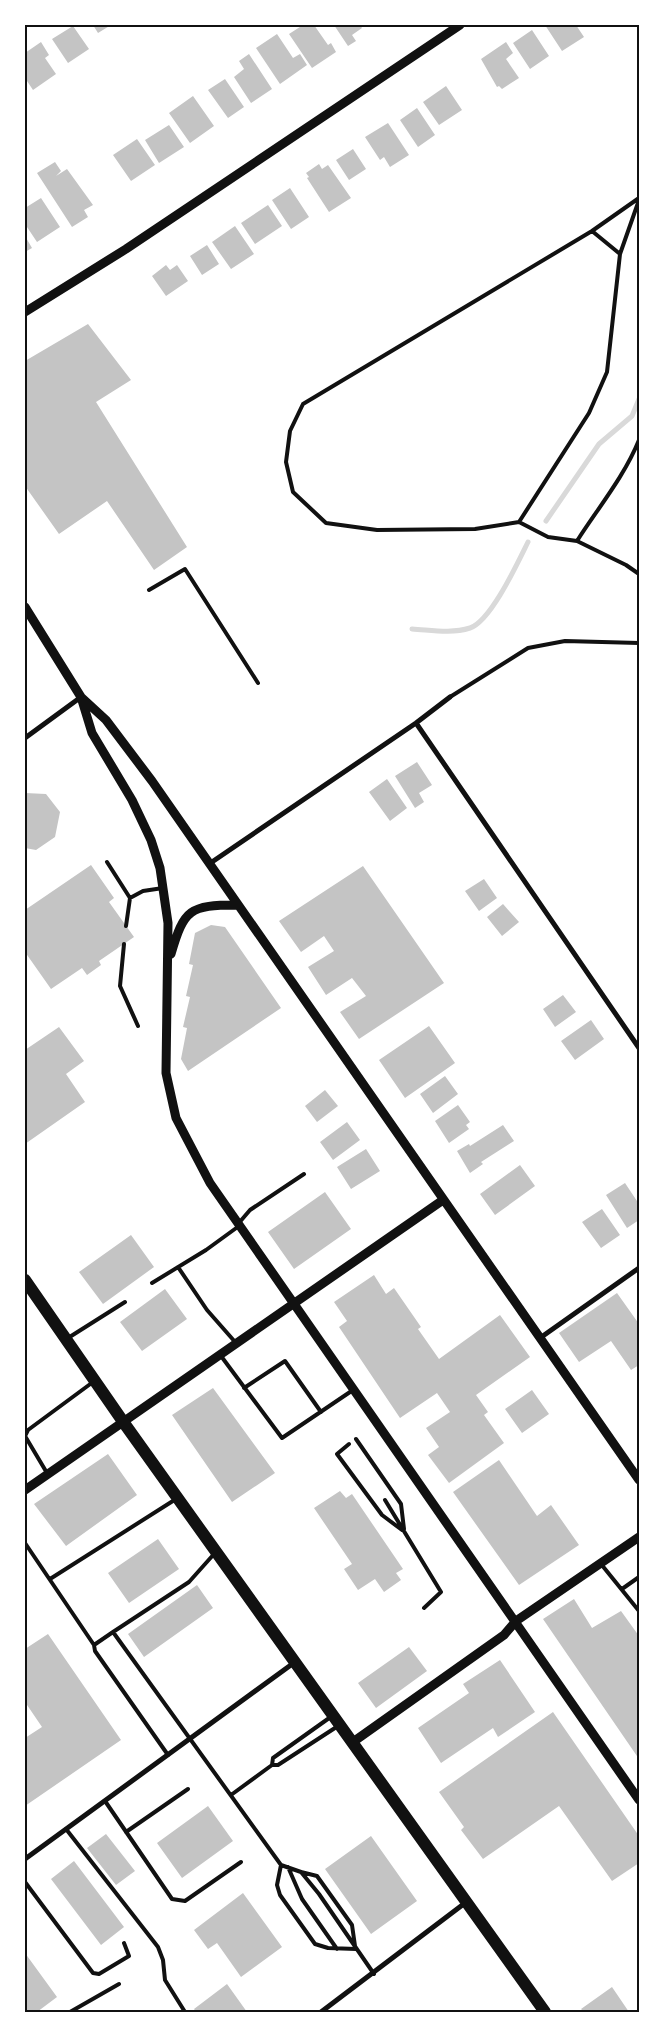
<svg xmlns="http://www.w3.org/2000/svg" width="664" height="2037" font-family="'DM Sans',sans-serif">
	<rect width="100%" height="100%" fill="#fff"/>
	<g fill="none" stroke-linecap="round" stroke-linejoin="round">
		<!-- stream -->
		<path stroke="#d9d9d9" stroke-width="5" d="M546,521L599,444L632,416L639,399
			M412,629C431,630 451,634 470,628C491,621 518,562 528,542"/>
	</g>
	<!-- building -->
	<path fill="#c4c4c4" d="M93,25H111L98,33Z
		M303,25H314L328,45L331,43L336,52L312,68L289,34Z
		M334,25H360L362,28L352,35L356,41L348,46Z
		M545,25H576L584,37L562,51Z
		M73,26L89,49L68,63L52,39Z
		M532,30L549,56L530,69L513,43Z
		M277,34L293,58L300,54L307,65L280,84L256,48Z
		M41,42L49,55L45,58L56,74L33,90L25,78V53Z
		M506,42L513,53L506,59L519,78L502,89L499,86L497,87L481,59Z
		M249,54L272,89L251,103L234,77L244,69L239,61Z
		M225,79L244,107L228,118L208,90Z
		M446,86L462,110L439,125L423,102Z
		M193,96L214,126L190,143L169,113Z
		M417,108L435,135L418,147L400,120Z
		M388,123L409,155L390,167L384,157L380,160L365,137Z
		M169,125L184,147L159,163L145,140Z
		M137,139L155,165L131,181L113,155Z
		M353,149L366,169L349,180L336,160Z
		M55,162L61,171L56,176L67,169L93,205L84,210L88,217L72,227L37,173Z
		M319,164L322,169L328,165L351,198L329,212L307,178L309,177L306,173Z
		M290,188L309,217L291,229L272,200Z
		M41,198L60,227L37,242L25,224V208Z
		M268,205L282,226L255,244L241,223Z
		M235,226L254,254L231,269L212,242Z
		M25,236L32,248L25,252Z
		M207,245L219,264L202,275L190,256Z
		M166,265L170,270L177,265L188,281L166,296L152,276Z
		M88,324L131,380L96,402L187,547L154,570L107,501L59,534L25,486V361Z
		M417,762L432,785L419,793L424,802L415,808L395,776Z
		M387,779L407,808L390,821L369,792Z
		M25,793L46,794L60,812L55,837L36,850L25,848Z
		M91,865L114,898L109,902L134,937L99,961L101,965L87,975L82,968L51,989L25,952V910Z
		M363,866L444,983L359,1039L340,1012L366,996L352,978L326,995L308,967L334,951L324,936L301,952L279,921Z
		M484,879L497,898L479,911L465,891Z
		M503,904L519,922L502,936L487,917Z
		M211,925L225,927L281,1008L188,1071L181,1059L187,1028L183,1027L190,997L186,996L193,965L189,964L195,933Z
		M563,995L576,1012L555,1027L543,1009Z
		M591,1020L604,1039L575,1060L561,1041Z
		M429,1026L455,1063L405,1098L379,1060Z
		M59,1027L84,1061L66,1074L85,1102L25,1144V1050Z
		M445,1076L458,1094L433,1113L420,1094Z
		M325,1090L338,1106L317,1122L305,1106Z
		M458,1105L470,1122L466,1125L469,1129L449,1143L435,1121Z
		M347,1122L360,1140L333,1160L320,1142Z
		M503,1125L514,1141L481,1162L483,1164L470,1173L457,1151L469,1144L470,1146Z
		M366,1149L380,1171L351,1189L337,1167Z
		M520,1165L535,1186L495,1215L480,1194Z
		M625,1183L639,1204V1220L627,1228L606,1195Z
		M325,1192L351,1229L294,1269L268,1232Z
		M602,1209L620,1235L601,1248L582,1222Z
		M131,1235L154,1267L103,1304L79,1272Z
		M374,1275L386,1294L394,1288L421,1327L418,1329L439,1359L500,1315L530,1357L476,1395L488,1412L484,1415L504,1443L449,1483L428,1455L439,1447L426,1428L450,1412L437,1393L400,1418L339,1327L347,1321L334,1302Z
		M165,1289L187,1319L142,1351L120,1322Z
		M617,1293L639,1324V1365L631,1370L611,1341L579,1362L559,1333Z
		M213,1388L275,1473L232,1502L172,1415Z
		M532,1390L549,1414L522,1433L505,1409Z
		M108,1454L137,1495L66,1546L34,1504Z
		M499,1460L537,1516L551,1505L579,1545L519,1585L453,1492Z
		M340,1491L346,1498L352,1494L403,1569L396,1573L401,1580L384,1592L375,1579L358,1590L344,1569L352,1564L314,1508Z
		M158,1539L179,1569L129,1603L108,1573Z
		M197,1585L213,1608L144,1657L128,1634Z
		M574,1599L592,1628L621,1611L639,1636V1759L543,1619Z
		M48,1634L121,1740L25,1806V1738L42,1727L25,1702V1649Z
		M409,1647L427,1671L376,1708L358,1683Z
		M500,1660L535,1712L498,1737L493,1728L441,1763L418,1728L469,1693L463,1684Z
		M553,1712L639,1836V1863L612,1881L559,1806L483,1859L461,1830L464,1827L439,1792Z
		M208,1806L233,1841L182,1878L157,1843Z
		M106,1834L135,1871L116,1885L87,1848Z
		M371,1836L417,1901L371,1934L325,1869Z
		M74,1861L124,1927L101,1945L51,1879Z
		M243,1893L282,1947L241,1977L217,1943L208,1949L194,1930Z
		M25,1953L57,1997L37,2012H25Z
		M227,1984L247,2012H196L194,2009Z
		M612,1987L629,2012H584L581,2009Z"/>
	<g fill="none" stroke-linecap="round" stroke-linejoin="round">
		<!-- service -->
		<path stroke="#111" stroke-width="4" d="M639,198L592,231L303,404L290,431L286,462L293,492L326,523L377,530L475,529L519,522L589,413L607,372L620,254L639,200
			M592,231L620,254
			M519,522L548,537L577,541L626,565L639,574
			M577,541C598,508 624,477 639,440
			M149,590L185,569L258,683
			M450,697L528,648L565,641L639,643
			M107,862L130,898
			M126,926L130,898L143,891L163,888
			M124,944L120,986L138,1026
			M238,1224L250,1210L304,1174
			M178,1267L207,1310L236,1343
			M152,1283L206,1250L239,1226
			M68,1338L125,1302
			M221,1356L282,1438L353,1390
			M244,1388L285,1361L321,1412
			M356,1439L401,1504L404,1529
			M349,1444L337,1454L382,1515L402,1530
			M47,1473L25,1436L28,1430L93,1382
			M385,1500L441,1592L424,1608
			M25,1543L94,1645
			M601,1564L639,1611
			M50,1579L176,1499
			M622,1589L639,1577
			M113,1632L189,1582L214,1554
			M168,1755L95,1651L94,1645L113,1632L281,1865L301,1872L319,1894L374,1974
			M272,1765L273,1758L332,1716
			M231,1795L272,1765H278L338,1726
			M105,1801L172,1899L185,1901L241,1862
			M66,1829L158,1947L163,1960L165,1980L185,2012
			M126,1832L188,1789
			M281,1865L277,1885L280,1895L315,1944L328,1948L356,1949
			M288,1867L302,1899L337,1949
			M301,1872L317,1876L352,1925L355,1946
			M25,1882L93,1973L99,1974L129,1956L124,1943
			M70,2012L119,1984"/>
		<!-- minor -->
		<path stroke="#111" stroke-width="5" d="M416,723L639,1048
			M25,738L81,697
			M209,864L416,723L450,697
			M540,1338L639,1268
			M25,1859L295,1662
			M321,2012L465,1903"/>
		<!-- tertiary -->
		<path stroke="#111" stroke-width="9" d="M25,312L126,249L460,25
			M25,607L81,697L106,720L152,781L639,1480
			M81,697L92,733L132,800L151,840L160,868L168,923L166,1073L176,1118L210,1183L639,1800
			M171,954C184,909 190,905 237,905
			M25,1490L443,1200
			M353,1742L504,1635L516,1621L639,1537"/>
		<!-- primary -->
		<path stroke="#111" stroke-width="12" d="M25,1280L124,1423L545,2012"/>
	</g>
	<!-- border -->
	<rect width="664" height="2037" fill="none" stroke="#ffffff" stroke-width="52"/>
	<rect x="26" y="26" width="612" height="1985" fill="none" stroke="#111" stroke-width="2"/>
</svg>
